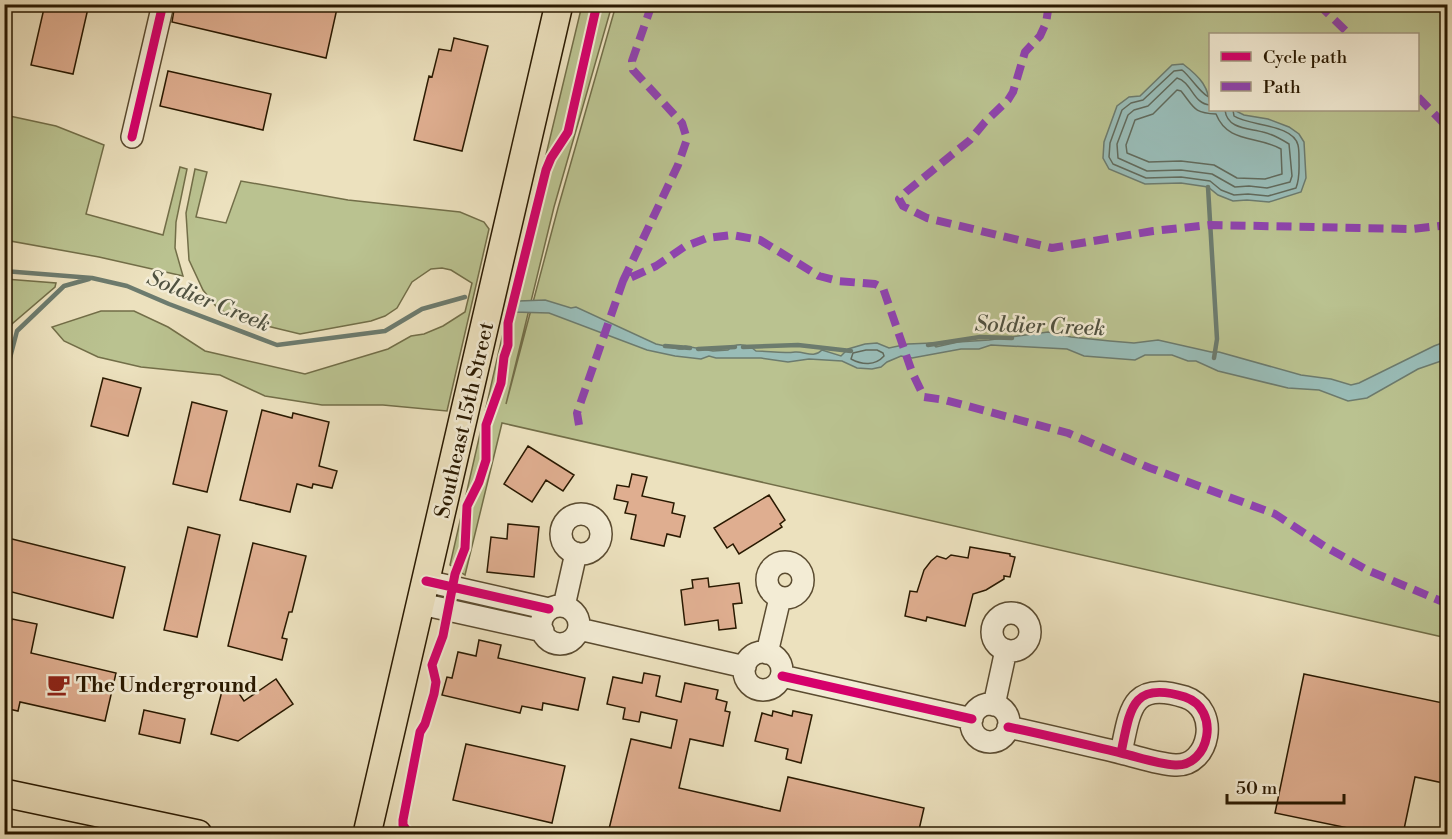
<svg xmlns="http://www.w3.org/2000/svg" width="1452" height="839" font-family="'Libre Bodoni',serif">
	<rect width="100%" height="100%" fill="#ece1be"/>
	<filter id="stains"><feTurbulence type="fractalNoise" baseFrequency=".00333" numOctaves="4"/><feColorMatrix values="0 0 0 0 .2 0 0 0 0 .09 0 0 0 0 .02 0 0 0 .5 -.17"/></filter>
	<radialGradient id="worn" r=".72"><stop offset=".6" stop-color="#630" stop-opacity="0"/><stop offset="1" stop-color="#630" stop-opacity=".3"/></radialGradient>
	<!-- green -->
	<path fill="#bac290" stroke="#726e48" stroke-width="1.5" fill-rule="evenodd" d="M582,5H612L554,207L506,404L558,208L616,5H1447V638L502,423L465,575L450,565L501,342ZM1210,34H1418V110H1210Z
		M5,115L56,126L104,145L86,214L163,235L180,167L187,169L176,222L175,248L183,276L99,257L5,240Z
		M195,169L207,172L196,217L226,223L241,181L348,200L460,212L484,222L489,229L447,411L383,405H322L265,396L220,375L141,367L98,357L64,341L52,327L101,311H134L168,327L205,351L305,374L388,349L411,336L424,334L443,326L465,312L472,283L451,270L442,268L431,269L412,282L397,308L385,316L371,321L300,334L267,326L219,310L203,290L189,260L186,213Z
		M5,279L56,283L55,287L12,324L5,349Z"/>
	<!-- water -->
	<path fill="#99bcb7" stroke="#6c7b6e" stroke-width="1.5" d="M1183,64C1200,77 1210,87 1210,110H1234L1244,115L1268,119L1289,127L1299,134L1304,142L1306,178L1301,192L1269,202L1247,200L1233,201L1218,195L1208,187L1181,183L1145,184L1109,169L1103,158L1104,142L1117,106L1129,97L1140,96L1172,65Z
		M545,300L571,308L576,307L656,344L679,349H683L685,346L713,351L728,350C736,342 748,344 756,351C769,351 782,354 795,352C805,351 813,359 822,350L841,356L848,349L865,344L877,343L889,348L908,344L932,343L936,347L958,342L989,340L1048,332L1071,337L1110,341L1134,343L1158,340L1211,352H1219L1301,375L1331,379L1351,385L1359,383L1434,346L1447,341V359L1418,369L1367,398L1348,401L1319,390L1288,388L1218,371L1196,361H1188L1172,355H1145L1135,360L1084,356L1067,349L991,345L979,349H961L912,358L901,356L887,362L881,367L872,369L857,368L842,361L809,359L788,362L761,358H716L709,356L701,359L675,356L647,350L549,313L514,312L519,301Z"/>
	<g fill="none" stroke-linecap="round" stroke-linejoin="round">
		<!-- shore -->
		<path stroke="#616a5c" stroke-width="1.5" d="M1177,90L1181,91C1194,107 1193,113 1216,114C1228,144 1257,135 1281,149L1282,174L1265,179L1237,178L1214,165L1181,161L1149,162L1127,153L1126,145L1135,120L1153,114Z
			M1210,97C1202,96 1191,77 1182,70L1174,71L1143,100L1131,103L1122,110L1110,143L1109,157L1113,164L1146,178L1181,177L1210,181L1221,190L1234,195L1248,194L1268,196L1296,188C1300,178 1299,170 1299,159C1299,155 1299,149 1298,145C1293,124 1249,126 1234,116L1233,110
			M1210,105C1193,104 1192,82 1177,78L1148,106L1134,110L1128,115L1117,144L1118,158L1147,171L1181,170L1212,174L1235,187L1249,186L1267,188L1290,182L1292,176L1289,144C1281,139 1272,134 1263,132C1248,128 1227,129 1225,110
			M866,350H877L883,353L884,356C875,366 862,365 851,359L853,353Z"/>
		<!-- stream -->
		<path stroke="#6c7b6e" stroke-width="4.5" d="M1208,187L1217,339L1214,358
			M4,271L92,278L127,286L169,304L277,345L385,331L422,309L465,297
			M928,345L980,337L1012,338
			M665,346L690,348
			M743,347L798,345L851,351
			M698,349L735,347
			M4,381L17,331L64,286L89,279"/>
	</g>
	<!-- building -->
	<path fill="#dfae90" stroke="#291901" stroke-width="1.5" d="M45,4H89L73,74L31,65Z
		M175,4H338L326,58L172,22Z
		M454,38L488,46L462,151L414,140L429,76L432,77L439,49L451,51Z
		M168,71L271,94L263,130L160,106Z
		M103,378L141,388L128,436L91,426Z
		M192,402L227,411L207,492L173,484Z
		M262,410L292,418L293,413L329,422L319,466L337,471L332,488L313,484L312,488L297,484L290,512L240,500Z
		M528,446L574,475L563,491L546,480L532,502L504,484Z
		M632,474L647,477L642,496L674,503L672,513L685,516L680,537L667,534L664,546L631,539L636,515L625,513L628,502L614,499L617,485L629,487Z
		M769,495L785,520L780,524L782,527L739,554L733,544L727,548L714,528Z
		M508,524L539,527L534,577L487,572L491,537L507,539Z
		M188,527L220,535L197,637L164,630Z
		M4,537L125,567L113,618L4,590Z
		M253,543L306,556L292,612H289L282,638L287,639L282,660L228,646Z
		M970,547L1010,554V556L1015,557L1010,577L1004,576V579L986,590L973,594L965,626L927,617L926,621L905,616L910,591L917,592L924,570L931,561L937,556L946,559L951,555L968,558Z
		M708,578L709,587L739,583L742,603L733,604L736,628L719,630L718,620L685,625L681,590L693,588L692,580Z
		M12,619L37,624L31,653L116,673L105,721L20,702L18,711L4,708V650Z
		M479,640L501,645L498,658L585,678L578,710L543,703L542,710L522,706L520,713L442,695L447,677L452,678L458,652L476,656Z
		M644,673L660,676L656,696L681,702L685,683L718,690L716,699L727,702L725,711L730,712L723,746L690,739L679,788L780,811L788,777L924,808L918,834H631L609,829L631,739L671,748L677,720L641,712L639,722L623,719L625,708L607,704L613,677L642,683Z
		M1304,674L1448,704V784L1415,777L1403,834H1377L1275,813Z
		M276,679L293,704L238,741L211,734L222,691L228,687L236,689L244,701Z
		M144,710L185,719L180,743L139,734Z
		M773,711L792,716L793,711L812,715L801,763L786,759L788,749L755,741L762,713L772,716Z
		M466,744L565,766L552,823L453,800Z"/>
	<g fill="none" stroke-linecap="round" stroke-linejoin="round">
		<defs>
			<path id="minor" d="M132,137L163,4
				M561 534a20 20 0 1 1 40 0a20 20 0 1 1-40 0Z
				M767 580a18 18 0 1 1 36 0a18 18 0 1 1-36 0Z
				M426,581L549,609
				M421,604L543,631
				M541 625a19 19 0 1 1 38 0a19 19 0 1 1-38 0Z
				M564,606L576,553
				M992 632a19 19 0 1 1 38 0a19 19 0 1 1-38 0Z
				M579,629L745,667
				M744 671a19 19 0 1 1 38 0a19 19 0 1 1-38 0Z
				M767,653L780,598
				M782,676L972,719
				M971 723a19 19 0 1 1 38 0a19 19 0 1 1-38 0Z
				M994,705L1006,650
				M1008,727C1046,735 1083,744 1121,753C1138,757 1157,764 1175,765C1210,767 1221,709 1185,697C1131,680 1130,710 1121,753"/>
			<path id="major" d="M4,793L198,834
				M367,834L559,4"/>
		</defs>
		<!-- minor casing -->
		<use href="#minor" stroke="#5a4b30" stroke-width="24"/>
		<!-- major casing -->
		<use href="#major" stroke="#291901" stroke-width="30"/>
		<!-- minor -->
		<use href="#minor" stroke="#f3ecd5" stroke-width="21"/>
		<!-- major -->
		<use href="#major" stroke="#ece1be" stroke-width="27"/>
		<!-- quiet -->
		<path stroke="#8e44ad" stroke-width="8" stroke-dasharray="15 8" stroke-linecap="butt" d="M1049,4L1046,23L1040,36L1025,52L1013,92L1008,100L985,122L970,140L906,192L899,199L903,206L927,218L1052,248L1153,231L1210,225L1412,229L1448,225
			M1318,4L1349,34
			M1440,4L1448,13
			M1418,97L1448,128
			M623,281L678,165L687,139L682,123L633,70L632,61L652,4
			M579,425L577,413L623,281L656,266L684,247L707,238L732,235L760,240L819,276L838,281L875,284L883,288L912,372L924,397L945,400L1068,433L1150,468L1275,514L1324,546L1367,570L1448,604"/>
		<defs>
			<path id="cycleway" d="M132,137L163,4
				M426,581L549,609
				M782,676L972,719
				M1008,727C1046,735 1083,744 1121,753C1138,757 1157,764 1175,765C1210,767 1221,709 1185,697C1131,680 1130,710 1121,753
				M409,834L403,825V820L420,732L425,724L434,694L436,682L432,665L443,636L455,574L465,548L467,506L479,482L486,460V425L501,383L504,357L508,345V323L546,170L551,158L568,132L597,4"/>
		</defs>
		<!-- cycleway casing -->
		<use href="#cycleway" stroke="#f3ecd5" stroke-width="13"/>
		<!-- cycleway -->
		<use href="#cycleway" stroke="#d6006c" stroke-width="9"/>
	</g>
	<!-- icons -->
	<defs>
		<symbol id="cafe-bare" viewBox="-9 -9 18 18"><path d="M-5.5-4.5H6V0H3Q3 3.5 0 3.5H-2.5Q-5.5 3.5-5.5 0ZM3-3.2v2h1.7v-2ZM-6 4.5H4V6H-6Z" fill="#8f2418" stroke="#f3ecd5" stroke-width="2.5" paint-order="stroke"/></symbol>
	</defs>
	<g fill-rule="evenodd">
		<use href="#cafe-bare" x="42" y="668" width="33" height="33"/>
	</g>
	<g text-anchor="middle" stroke-width="5" stroke-linejoin="round" paint-order="stroke">
		<!-- street labels -->
		<g font-size="21" fill="#291901" stroke="#f3ecd5">
			<text transform="translate(464 420) rotate(-77)" y="7">Southeast 15th Street</text>
		</g>
		<!-- poi labels -->
		<g font-size="21" font-weight="bold" fill="#291901" stroke="#f3ecd5" text-anchor="start">
			<text x="76" y="692">The Underground</text>
		</g>
		<!-- water labels -->
		<g font-size="22" font-style="italic" fill="#505241" stroke="#f3ecd5">
			<text transform="translate(209 300) rotate(22)" y="8">Soldier Creek</text>
			<text transform="translate(1040 325) rotate(2)" y="8">Soldier Creek</text>
		</g>
	</g>
	<!-- margin -->
	<rect width="1452" height="839" fill="none" stroke="#ece1be" stroke-width="24"/>
	<rect x="6" y="6" width="1440" height="827" fill="none" stroke="#291901" stroke-width="3"/>
	<rect x="12" y="12" width="1428" height="815" fill="none" stroke="#291901" stroke-width="1.5"/>
	<!-- legend -->
	<rect x="1209" y="33" width="210" height="78" fill="#f3ecd5" stroke="#a29880" stroke-width="1.5"/>
	<rect x="1221" y="52" width="30" height="9" fill="#d6006c" stroke="#a29880" stroke-width="1.5"/>
	<text x="1263" y="63" font-size="18" fill="#291901">Cycle path</text>
	<rect x="1221" y="82" width="30" height="9" fill="#8e44ad" stroke="#a29880" stroke-width="1.5"/>
	<text x="1263" y="93" font-size="18" fill="#291901">Path</text>
	<!-- scale -->
	<path d="M1227 794v9h117v-9" fill="none" stroke="#291901" stroke-width="3"/>
	<text x="1236" y="794" font-size="18" fill="#291901" stroke="#f3ecd5" stroke-width="4.5" paint-order="stroke">50 m</text>
	<rect width="100%" height="100%" filter="url(#stains)"/>
	<rect width="100%" height="100%" fill="url(#worn)"/>
</svg>
